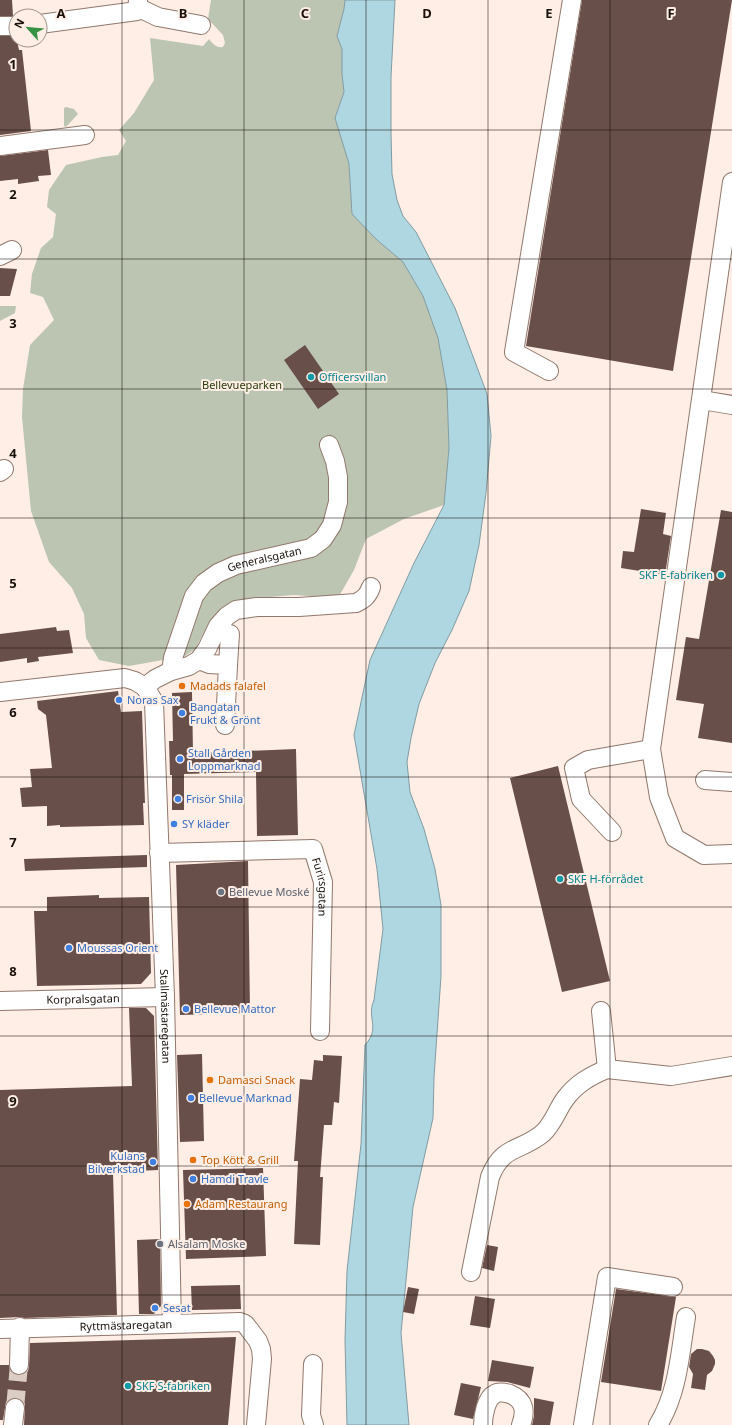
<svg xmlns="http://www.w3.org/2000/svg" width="732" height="1425" font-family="'Noto Sans',sans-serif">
	<rect width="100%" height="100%" fill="#feeee5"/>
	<!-- green -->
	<path fill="#bbc5b1" d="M211,0H345L344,9L337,36L342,49V74L344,92L335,118L349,164L352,214L376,239L403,262L423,296L438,338L447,390L449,448L444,505L404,519L366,539L354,570L338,598L294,595L246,599L234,604L208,625L195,649L184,657L169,653L163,660L129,666L99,660L86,638L84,614L72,588L49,562L31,511L22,417L23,389L30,345L54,320L43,297L30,293L32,274L41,248L53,237L56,214L47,207L49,190L66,165L102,157L118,155L126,141L119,130L134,113L154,80L150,38L203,46L209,39C213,44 216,48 223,47L225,43L223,35L208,19Z
		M66,107L74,109L78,114L66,127L64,126V108Z
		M0,306H16L15,313L0,321Z"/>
	<!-- water -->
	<path fill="#afd7e2" stroke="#829ba2" d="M345,0H395L391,77V133L392,174L397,200L403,216L416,232L455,308L487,394L491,436L486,493L479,545L469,591L452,630L435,663L419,704L411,738L407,762L410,792L424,829L435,869L441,905V976L434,1077L433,1118L413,1207L401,1333L409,1425H347L345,1340L347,1271L361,1144L365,1045C381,1028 366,1018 374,1000L383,929L377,869L354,735L370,660L414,563L444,505L449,448L447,390L438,338L423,296L403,262L376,239L352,214L349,164L335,118L344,92L342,74V49L337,36L344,9Z"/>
	<!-- building -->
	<path fill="#694f4a" d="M0,0H12L13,16H0Z
		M582,0H732L673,371L526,346Z
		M0,36H16L19,50H22L31,131L0,135Z
		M48,150L51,175L38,176L39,181L18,184V179L0,181V156Z
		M0,268L17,269L10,296H0Z
		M305,345L339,394L318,409L284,360Z
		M641,509L666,513L663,534L671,536L665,575L621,568L623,551L634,552Z
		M721,510L732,512V743L698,738L704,704L676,700L686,637L699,639Z
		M56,627L57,631L69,630L73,653L38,657L39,661L27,663V658L0,662V634Z
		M118,691L121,712L142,711L145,803H143L144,825L60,827V825L47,826V806L22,807L20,788L32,787L30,769L52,768L46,715L38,709L37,701Z
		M192,692L193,753L296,749L298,835L257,836L256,772L184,774V810H172V775H170L169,741H173L172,693Z
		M558,766L610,981L562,992L510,778Z
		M147,855V867L25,871L24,859Z
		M248,861L250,1013L180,1015L176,865Z
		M99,895V898L149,897L151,973L141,984L37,986L34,911H47V897Z
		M129,1008H146L154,1016L158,1170L113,1172L117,1315L24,1318L20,1317L0,1318V1090L132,1086Z
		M202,1054L204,1141L180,1142L177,1055Z
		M323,1055L342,1056L339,1103L334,1102L332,1125H324L320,1177H323L320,1245L294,1244L298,1161H294L300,1079L312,1080L314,1060L323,1061Z
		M263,1168L266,1256L186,1259L183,1170Z
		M160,1239L161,1306L154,1314H139L137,1240Z
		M487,1245L498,1247L494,1271L482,1268Z
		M240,1285L241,1309L192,1310L191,1286Z
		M408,1287L419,1289L414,1314L403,1312Z
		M616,1289L676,1297L661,1391L601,1382Z
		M475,1296L495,1299L490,1328L470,1325Z
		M236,1337L228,1425H24L25,1404L22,1400L16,1398L11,1399L6,1402L3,1420H0V1365H9L10,1370L14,1374L19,1375L24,1374L28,1371L29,1366L30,1343Z
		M697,1349H702L709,1351L713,1356L715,1360V1364L712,1371L707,1375L705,1390L691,1388L693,1374L689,1367L691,1354Z
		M492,1360L534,1367L530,1388L507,1382L488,1381Z
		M461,1383L481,1387L473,1419L454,1415Z
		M534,1398L554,1402L550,1425H532L534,1416Z"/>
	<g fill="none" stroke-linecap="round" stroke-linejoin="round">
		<!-- minor-tunnel -->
		<path stroke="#dccdc4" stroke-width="18" stroke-dasharray="18 9" stroke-linecap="butt" d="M15,1408L19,1365"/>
		<defs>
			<g id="minor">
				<path d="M137,7L158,17L201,25"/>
				<path d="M40,24L137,11L138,0"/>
				<path d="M0,26H16"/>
				<path d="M0,146L85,135"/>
				<path d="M732,182L651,749L659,797L675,838L704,855L732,854"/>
				<path d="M0,256L12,250"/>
				<path d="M549,371L514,352L572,0"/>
				<path d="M702,400L732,405"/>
				<path d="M0,472L4,469"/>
				<path d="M199,660L209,664L228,665L225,725"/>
				<path d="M228,665L230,634"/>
				<path id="s1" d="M171,671L173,658L194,596L204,583L218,573L236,565L311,548L323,539L332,525L338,502V477L335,461L329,445"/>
				<path id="s2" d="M145,687L154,702L165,997L172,1324"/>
				<path d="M145,687L155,679L171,671L189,666L199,660L207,649L218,626L227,616L236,610L257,607H299L356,603C364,599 368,596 371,587"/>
				<path d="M0,692L125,678L135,681L145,687"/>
				<path d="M705,780L732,782"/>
				<path d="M612,832L581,799L574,768L588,760L651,749"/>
				<path id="s3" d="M159,853L313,849L323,882L320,1031"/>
				<path id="s4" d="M0,1001L165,997"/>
				<path d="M601,1011L607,1069L671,1076L732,1066"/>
				<path d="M471,1272L490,1177C503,1144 521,1152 543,1133C553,1124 557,1110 565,1099C576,1084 590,1076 607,1069"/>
				<path id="s5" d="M0,1329L240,1322L245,1324L249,1329L258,1341L261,1349L262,1359L256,1425"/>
				<path d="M313,1364L311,1415L314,1425"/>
				<path d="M19,1365L20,1327"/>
				<path d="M13,1425L15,1408"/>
				<path d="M483,1425C483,1416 486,1398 495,1394C499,1391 506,1393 510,1394C525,1400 526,1412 521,1425"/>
				<path d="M583,1425L607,1277L673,1287"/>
				<path d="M658,1425C678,1393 680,1353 686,1317"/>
			</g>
		</defs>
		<!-- minor casing -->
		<use href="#minor" stroke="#91786c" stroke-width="20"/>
		<!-- minor -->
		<use href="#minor" stroke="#fff" stroke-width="18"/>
	</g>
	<!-- grid -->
	<path fill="none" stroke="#19100b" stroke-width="1" stroke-opacity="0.55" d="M122,0V1425M244,0V1425M366,0V1425M488,0V1425M610,0V1425M0,130H732M0,259H732M0,389H732M0,518H732M0,648H732M0,777H732M0,907H732M0,1036H732M0,1166H732M0,1295H732"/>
	<!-- markers -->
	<g fill="#0f9aa8" stroke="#feeee5" stroke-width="1.5">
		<circle cx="311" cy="377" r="4"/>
		<circle cx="721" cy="575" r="4"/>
		<circle cx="560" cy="879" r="4"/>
		<circle cx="128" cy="1386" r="4"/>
	</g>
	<g fill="#e8710a" stroke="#feeee5" stroke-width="1.5">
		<circle cx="182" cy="686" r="4"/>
		<circle cx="210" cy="1080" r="4"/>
		<circle cx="193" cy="1160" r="4"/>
		<circle cx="187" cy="1204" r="4"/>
	</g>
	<g fill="#3f7fe0" stroke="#feeee5" stroke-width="1.5">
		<circle cx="119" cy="700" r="4"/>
		<circle cx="182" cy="713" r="4"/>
		<circle cx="180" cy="759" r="4"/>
		<circle cx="178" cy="799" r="4"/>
		<circle cx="174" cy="824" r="4"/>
		<circle cx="69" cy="948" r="4"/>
		<circle cx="186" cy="1009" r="4"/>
		<circle cx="191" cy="1098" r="4"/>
		<circle cx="153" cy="1162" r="4"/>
		<circle cx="193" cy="1179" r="4"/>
		<circle cx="155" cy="1308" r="4"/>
	</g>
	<g fill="#6b7280" stroke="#feeee5" stroke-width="1.5">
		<circle cx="221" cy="892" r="4"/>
		<circle cx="160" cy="1244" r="4"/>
	</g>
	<g text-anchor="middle" stroke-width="4" stroke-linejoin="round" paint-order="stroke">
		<!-- culture labels -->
		<g font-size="11" fill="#0d838f" stroke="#feeee5" text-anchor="start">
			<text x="319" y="381">Officersvillan</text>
			<text x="713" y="579" text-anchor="end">SKF E-fabriken</text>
			<text x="568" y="883">SKF H-förrådet</text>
			<text x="136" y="1390">SKF S-fabriken</text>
		</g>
		<!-- park labels -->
		<g font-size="11" fill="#2a3c0c" stroke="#feeee5">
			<text x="242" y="389">Bellevueparken</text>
		</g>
		<!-- street labels -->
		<g font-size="11" fill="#19100b" stroke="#feeee5">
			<text dy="4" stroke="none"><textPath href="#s1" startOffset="161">Generalsgatan</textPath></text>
			<text dy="4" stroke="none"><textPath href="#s3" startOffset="193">Furirsgatan</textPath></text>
			<text dy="4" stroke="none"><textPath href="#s4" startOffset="83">Korpralsgatan</textPath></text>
			<text dy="4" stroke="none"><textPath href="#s2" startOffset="332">Stallmästaregatan</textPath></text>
			<text dy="4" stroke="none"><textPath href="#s5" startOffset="126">Ryttmästaregatan</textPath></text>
		</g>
		<!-- food labels -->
		<g font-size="11" fill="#c56008" stroke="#feeee5" text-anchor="start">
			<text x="190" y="690">Madads falafel</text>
			<text x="218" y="1084">Damasci Snack</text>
			<text x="201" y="1164">Top Kött &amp; Grill</text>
			<text x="195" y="1208">Adam Restaurang</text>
		</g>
		<!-- shop labels -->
		<g font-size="11" fill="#366cbe" stroke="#feeee5" text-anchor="start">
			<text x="127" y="704">Noras Sax</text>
			<text x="190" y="711">Bangatan<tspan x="190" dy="13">Frukt &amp; Grönt</tspan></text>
			<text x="188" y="757">Stall Gården<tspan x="188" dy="13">Loppmarknad</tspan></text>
			<text x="186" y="803">Frisör Shila</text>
			<text x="182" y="828">SY kläder</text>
			<text x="77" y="952">Moussas Orient</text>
			<text x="194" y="1013">Bellevue Mattor</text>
			<text x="199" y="1102">Bellevue Marknad</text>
			<text x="145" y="1160" text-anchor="end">Kulans<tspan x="145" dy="13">Bilverkstad</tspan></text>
			<text x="201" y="1183">Hamdi Travle</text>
			<text x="163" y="1312">Sesat</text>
		</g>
		<!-- worship labels -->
		<g font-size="11" fill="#5b616d" stroke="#feeee5" text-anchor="start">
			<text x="229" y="896">Bellevue Moské</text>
			<text x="168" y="1248">Alsalam Moske</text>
		</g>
	</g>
	<g font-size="13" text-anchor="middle" font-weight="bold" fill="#19100b" stroke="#feeee5" stroke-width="4" stroke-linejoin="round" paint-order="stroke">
		<text x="61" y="18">A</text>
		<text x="183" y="18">B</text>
		<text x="305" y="18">C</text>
		<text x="427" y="18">D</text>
		<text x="549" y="18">E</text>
		<text x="671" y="18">F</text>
		<text x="13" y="69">1</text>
		<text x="13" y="199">2</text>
		<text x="13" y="328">3</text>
		<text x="13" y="458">4</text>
		<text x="13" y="588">5</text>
		<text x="13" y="717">6</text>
		<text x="13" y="847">7</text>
		<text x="13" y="976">8</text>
		<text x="13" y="1106">9</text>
	</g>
	<!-- north arrow -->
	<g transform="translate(28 28) rotate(297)"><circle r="19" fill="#feeee5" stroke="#a2958e"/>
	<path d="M0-3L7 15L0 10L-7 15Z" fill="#369243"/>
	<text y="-6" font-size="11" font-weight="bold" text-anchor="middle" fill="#19100b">N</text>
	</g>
</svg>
